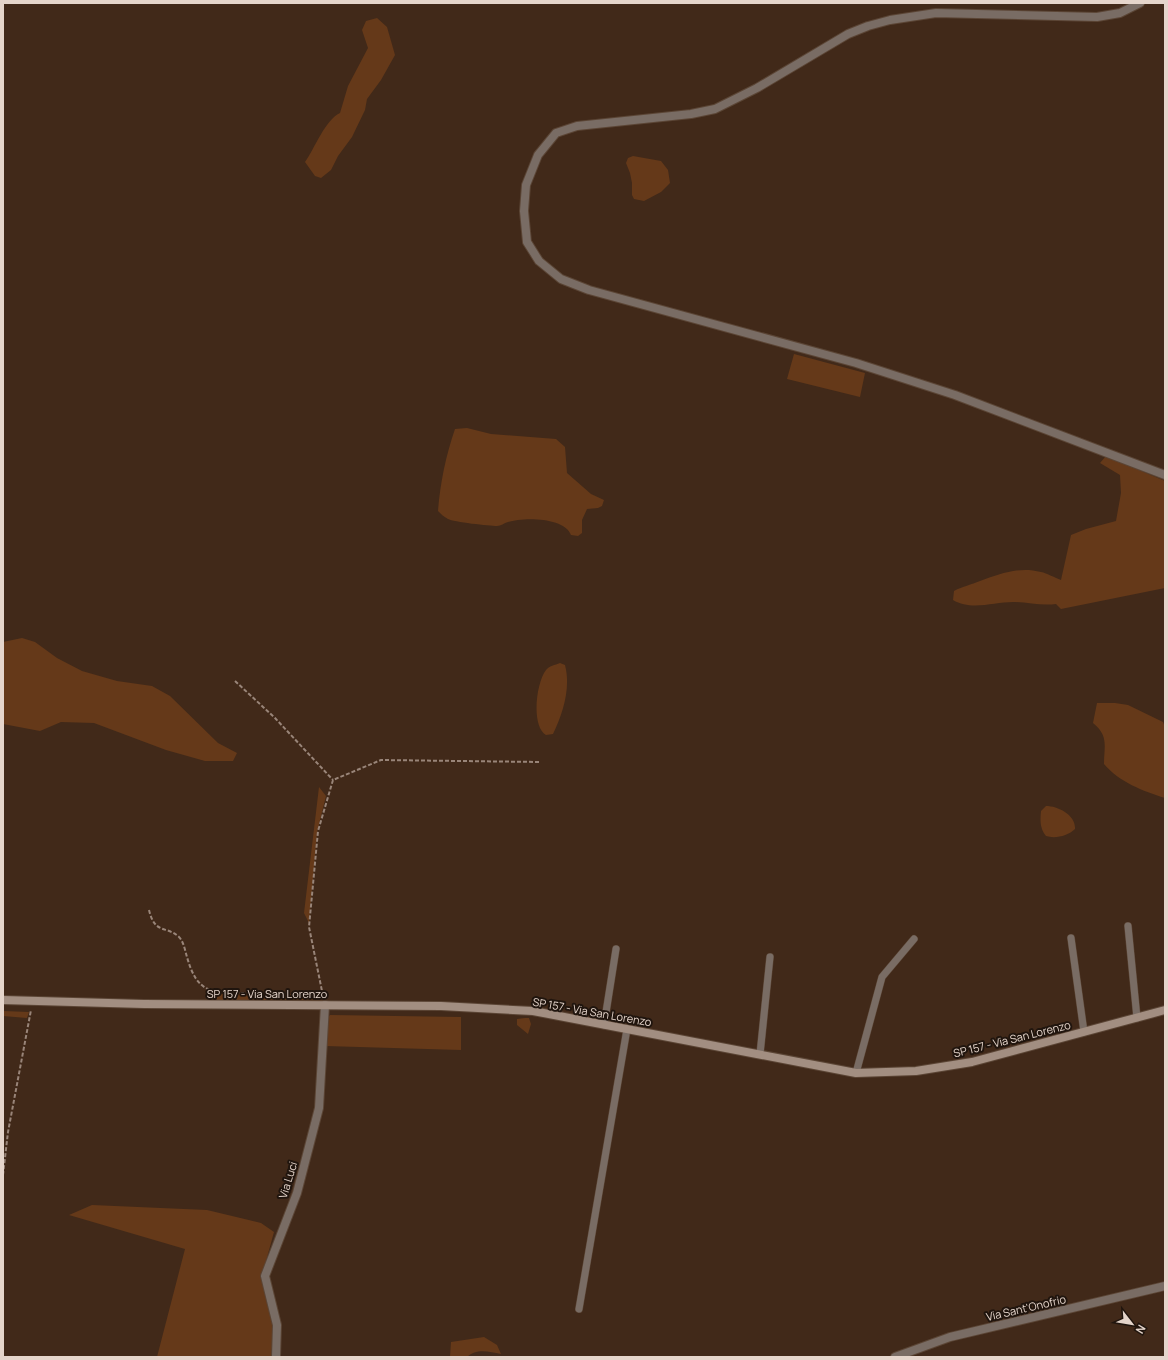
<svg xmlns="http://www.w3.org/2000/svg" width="1168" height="1360" font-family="Manrope,sans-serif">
	<rect width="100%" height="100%" fill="#412919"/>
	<!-- green -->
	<path fill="#653919" d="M377,18L387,27L395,55L381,80L367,99L365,110L352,137L338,156L331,170L321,178L315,176L305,162C315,148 325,120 340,113L348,86L368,48L362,30L366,21Z
		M633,156L661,161L668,170L670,183L661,192L644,201L634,199L632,195V183L630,173L626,163L628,158Z
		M794,354L865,373L860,397L787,379Z
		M467,428L491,434L556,439L565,447L567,473L591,494L604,500L602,506L598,508L587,509L582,520V533L578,536L571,535C565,517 523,517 508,522C504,523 501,526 497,526C490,526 453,522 448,519C444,517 441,514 438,511C440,484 446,455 455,429Z
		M1106,456L1165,481V588L1061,609L1056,604C1041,606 1028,602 1013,602C994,602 971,611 953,600L954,591C963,586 971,585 980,581C1000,574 1019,566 1041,572C1047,573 1055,578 1061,580L1071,535L1086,529L1116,521L1121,493L1120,475L1100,463Z
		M22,638L35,642L57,658L82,671L117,681L152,686L170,696L218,743L237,753L233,761H205L166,750L94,723L61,722L40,731L3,724V642Z
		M560,663L565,665C571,688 563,713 553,734L546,735C531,726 536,683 546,670C549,666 555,665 560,663Z
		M1097,703H1115L1128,705L1163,722L1165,727V798C1143,791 1119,782 1104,764C1104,746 1109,736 1093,723Z
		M319,787L326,796L317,832L309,923L304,913Z
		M1046,806C1058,806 1076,815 1075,829C1068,836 1055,839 1046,836C1040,829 1040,820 1041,811Z
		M222,994H321L323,1003L208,1000Z
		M3,1011L29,1012L27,1018L3,1016Z
		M330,1015L461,1017V1050L325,1046L326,1020Z
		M525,1018H529L531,1024L528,1034L517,1025V1019Z
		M92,1205L207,1210L261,1223L274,1232L266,1261L265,1286L273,1322L272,1357H157L185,1249L69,1215Z
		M484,1337L497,1345L501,1354C489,1352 477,1348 467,1357H450L451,1342Z"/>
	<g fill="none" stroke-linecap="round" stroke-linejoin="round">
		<defs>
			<path id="service" d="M1128,926L1137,1018
				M1071,938L1084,1032
				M604,1025L616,949
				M760,1054L770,957
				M856,1073L882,977L914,939
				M579,1309L627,1029"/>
			<path id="minor" d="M276,1357L277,1325L265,1276L297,1193L319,1108L325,1005"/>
			<path id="tertiary" d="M1140,3L1120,13L1097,17L936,13L890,20L868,26L848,34L757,88L715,109L691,114L577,126L556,133L538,155L526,185L524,211L527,242L539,261L561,279L589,290L856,363L955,395L1165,475
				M895,1357L950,1337L1165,1286"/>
			<path id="secondary" d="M3,1000L144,1004L441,1006L533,1011L856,1073L916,1071L972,1062L1165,1010"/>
		</defs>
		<!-- service casing -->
		<use href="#service" stroke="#5b4535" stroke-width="8"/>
		<!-- minor casing -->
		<use href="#minor" stroke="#5b4535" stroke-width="10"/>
		<!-- tertiary casing -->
		<use href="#tertiary" stroke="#5b4535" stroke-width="10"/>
		<!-- secondary casing -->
		<use href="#secondary" stroke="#5b4535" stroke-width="10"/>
		<!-- path -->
		<path stroke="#998579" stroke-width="2" stroke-dasharray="4 2" stroke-linecap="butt" d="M235,681L275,718L333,780
			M149,910C155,935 166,925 179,937C184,942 185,951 187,957C197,993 211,993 244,993
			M323,996L309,927L318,831L333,780L381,760L541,762
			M3,1175L8,1132L31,1010"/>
		<!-- service -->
		<use href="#service" stroke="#796c64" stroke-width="7"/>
		<!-- minor -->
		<use href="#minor" stroke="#796c64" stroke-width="8"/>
		<!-- tertiary -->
		<use href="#tertiary" stroke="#796c64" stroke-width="8"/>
		<!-- secondary -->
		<use href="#secondary" stroke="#a28e81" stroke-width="8"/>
	</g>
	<g text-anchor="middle" stroke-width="4" stroke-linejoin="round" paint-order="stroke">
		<!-- street labels -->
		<g font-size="11" fill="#e5d5cb" stroke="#20150e">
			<text x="267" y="998">SP 157 - Via San Lorenzo</text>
			<text transform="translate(592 1012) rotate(10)" y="4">SP 157 - Via San Lorenzo</text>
			<text transform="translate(1012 1039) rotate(-14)" y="4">SP 157 - Via San Lorenzo</text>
			<text transform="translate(288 1180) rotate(-73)" y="4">Via Luci</text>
			<text transform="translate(1026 1308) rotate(-13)" y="4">Via Sant'Onofrio</text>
		</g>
	</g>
	<!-- border -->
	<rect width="1168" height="1360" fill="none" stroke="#e5d5cb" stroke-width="8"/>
	<!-- north arrow -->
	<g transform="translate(1132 1324) rotate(121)" stroke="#20150e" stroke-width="3" paint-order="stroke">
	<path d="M0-3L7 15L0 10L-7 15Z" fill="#e5d5cb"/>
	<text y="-6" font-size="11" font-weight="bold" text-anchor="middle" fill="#e5d5cb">N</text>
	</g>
</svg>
